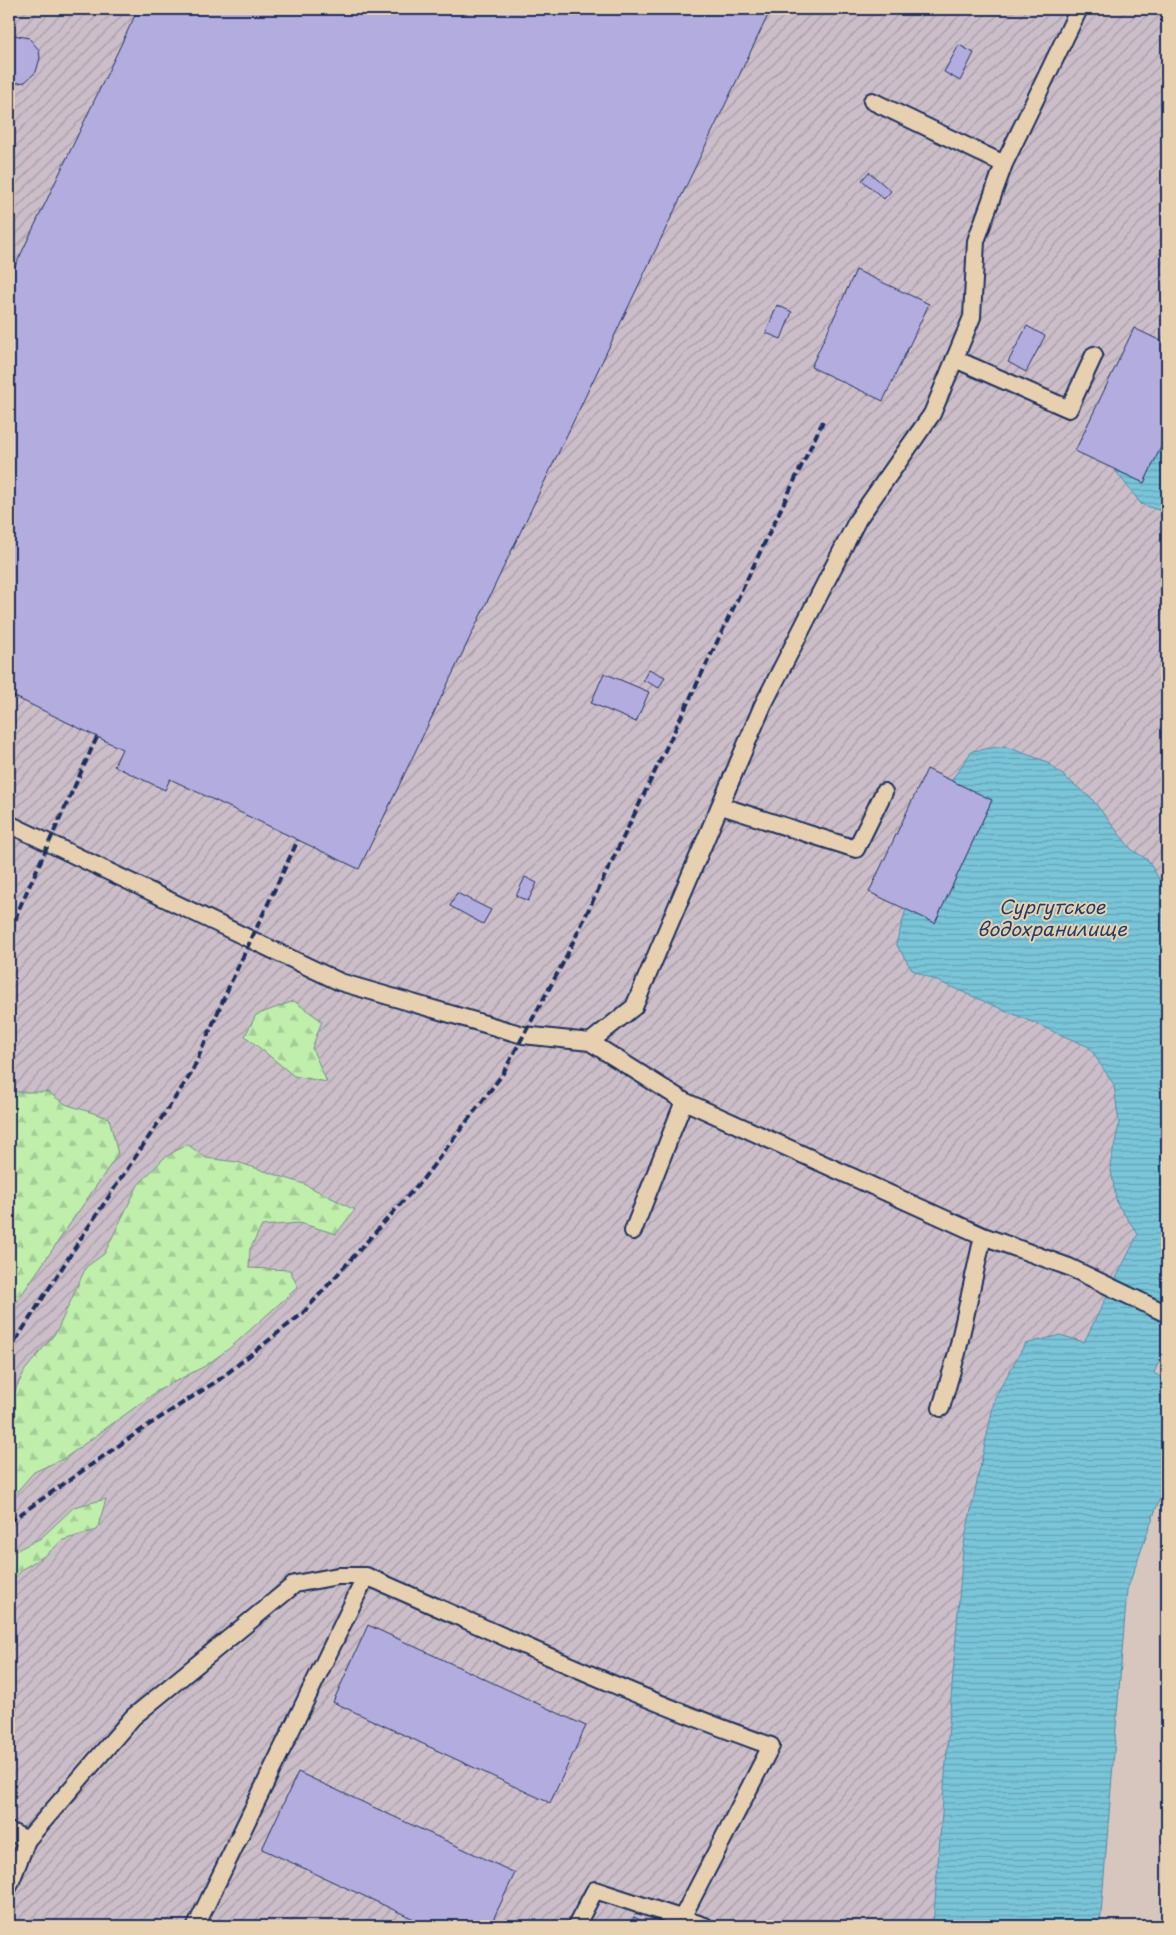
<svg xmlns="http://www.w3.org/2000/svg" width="1176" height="1935" font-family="'Playpen Sans',sans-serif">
	<defs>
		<pattern id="industrial-furrows" width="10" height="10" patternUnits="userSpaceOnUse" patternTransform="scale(1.25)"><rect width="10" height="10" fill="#ccbec8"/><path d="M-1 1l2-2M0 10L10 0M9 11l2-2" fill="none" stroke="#a59ba6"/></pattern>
		<pattern id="forest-firs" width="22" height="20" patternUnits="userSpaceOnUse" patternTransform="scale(1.25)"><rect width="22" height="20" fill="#c0eeab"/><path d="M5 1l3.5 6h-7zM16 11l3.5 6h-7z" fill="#a4cc96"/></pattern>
		<pattern id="water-rules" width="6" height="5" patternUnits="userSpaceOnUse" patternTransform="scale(1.25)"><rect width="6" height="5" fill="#7ac6d9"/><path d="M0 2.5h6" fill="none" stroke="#63a1b3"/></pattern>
	</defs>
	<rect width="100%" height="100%" fill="#d7c6be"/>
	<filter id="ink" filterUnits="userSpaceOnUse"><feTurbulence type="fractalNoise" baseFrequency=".02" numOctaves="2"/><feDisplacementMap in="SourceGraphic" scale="10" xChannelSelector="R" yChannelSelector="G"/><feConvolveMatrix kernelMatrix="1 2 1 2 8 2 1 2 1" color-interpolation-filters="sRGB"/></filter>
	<g filter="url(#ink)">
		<!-- industrial -->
		<path fill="url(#industrial-furrows)" d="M9,9H1167V337L1163,341L1167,344V434L1144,483L1116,471L1141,503L1167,513V893L1148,860L1131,849L1091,798L992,800L912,970L1089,1047L1114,1085L1119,1124L1110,1165L1117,1204L1138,1233L1084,1343L1060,1335L995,1397L963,1548L933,1926H9Z"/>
		<!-- forest -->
		<path fill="url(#forest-firs)" stroke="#6e8e84" d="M294,1001L322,1021L312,1048L327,1082L294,1076L245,1036L256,1015Z
			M15,1092H48L65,1104L109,1118L118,1154L9,1313V1095Z
			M187,1144L206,1158L237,1162L304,1184L355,1210L336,1234L300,1223L262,1226L250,1249L249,1268L290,1270L298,1287L230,1348L205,1366L159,1390L65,1458L34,1472L13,1496L9,1497V1403L25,1370L57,1331L86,1267L104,1254L138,1185L164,1158Z
			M106,1499L97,1530L63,1540L46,1555L24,1568L9,1584V1554L41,1538L74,1507Z"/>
		<!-- water -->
		<path fill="url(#water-rules)" stroke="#548aa8" d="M1167,434V513L1141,504L1115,470L1144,483Z
			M1004,746L1045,761L1091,798L1131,849L1148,860L1167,893V1344L1154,1373L1167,1381V1478L1127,1590L1100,1926H933L963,1548L995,1397L1025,1344L1060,1335L1084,1342L1138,1234L1117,1204L1110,1165L1119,1124L1114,1085L1089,1047L912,970L896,944L906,909L935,923L992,800L951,781L972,751Z"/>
		<!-- building -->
		<path fill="#b3addf" stroke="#1b2f5e" d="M138,9H771L359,869L170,779L165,790L114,766L122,749L9,694V279Z
			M14,35L29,38L39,50L40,58L36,72L25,82L17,83L9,82V36Z
			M959,45L974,53L960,81L944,72Z
			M869,172L891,191L884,199L862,180Z
			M856,270L929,304L883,401L811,367Z
			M777,305L792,312L781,339L766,333Z
			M1027,326L1045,336L1026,372L1008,362Z
			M1134,328L1167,344V434L1144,483L1075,451Z
			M649,669L665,677L659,688L643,680Z
			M604,673L649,692L636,722L591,703Z
			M927,769L992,800L935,923L869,892Z
			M525,877L537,883L528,901L516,896Z
			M457,893L491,910L483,924L450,906Z
			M368,1625L586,1726L550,1803L333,1702Z
			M298,1772L515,1873L490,1926H429L262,1849Z
			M634,1917L653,1926H630Z"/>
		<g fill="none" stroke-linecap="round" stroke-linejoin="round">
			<defs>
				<path id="lane" d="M872,101L1004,164
					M955,359L1069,409L1094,355
					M721,806L856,849L884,792
					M9,824L340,982L523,1035L590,1042L634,1007L763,705L858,519L932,414L972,317L976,241L1004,164L1079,9
					M590,1042L684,1101L983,1236L1069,1267L1167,1314
					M633,1231L684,1101
					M941,1408L957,1353L983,1236
					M9,1831L27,1840
					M9,1886L27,1840L133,1717L295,1584L338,1576H366
					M196,1926L366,1576C500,1634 633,1697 771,1746L682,1918
					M576,1926L595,1890L705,1926"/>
			</defs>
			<!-- lane casing -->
			<use href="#lane" stroke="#1b2f5e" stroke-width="20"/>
			<!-- lane -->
			<use href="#lane" stroke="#e7d0b0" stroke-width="16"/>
			<!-- rail -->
			<path stroke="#1b2f5e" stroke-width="4" stroke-dasharray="8 4" stroke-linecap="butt" d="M9,943L18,911L97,737
				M9,1351L83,1235L191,1074L231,982L298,840
				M9,1522L144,1428L220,1379L303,1313L423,1179L502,1075L563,963L824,419"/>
		</g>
	</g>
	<g text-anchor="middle" stroke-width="4" stroke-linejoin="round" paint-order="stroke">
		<!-- water labels -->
		<g font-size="19" font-style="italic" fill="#243e6a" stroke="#e7d0b0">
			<text x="1052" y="914">Сургутское<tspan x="1052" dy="22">водохранилище</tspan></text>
		</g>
	</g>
	<!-- margin -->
	<rect width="1176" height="1935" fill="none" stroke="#e7d0b0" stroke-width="30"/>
	<rect x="15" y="15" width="1146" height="1905" fill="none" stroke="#1b2f5e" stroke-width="2" filter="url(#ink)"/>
</svg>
